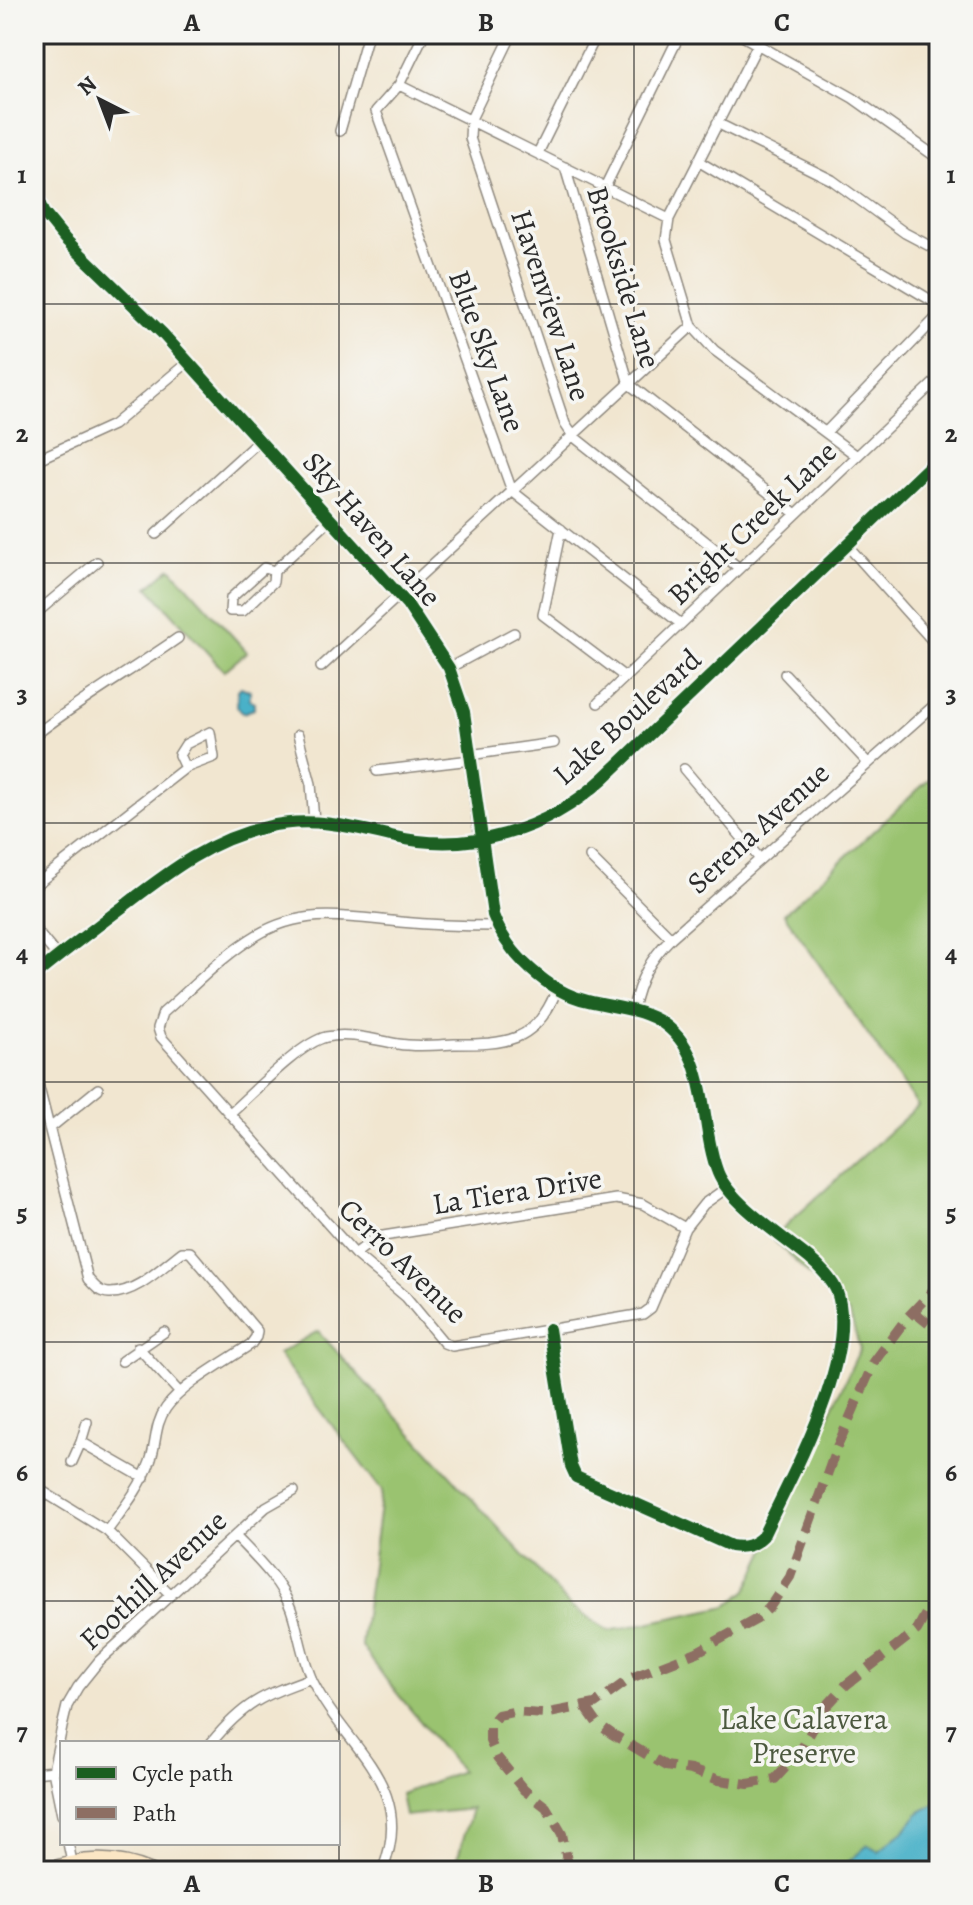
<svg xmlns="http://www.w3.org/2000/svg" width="973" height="1905" font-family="Alegreya,serif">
	<rect width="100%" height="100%" fill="#f6f6f2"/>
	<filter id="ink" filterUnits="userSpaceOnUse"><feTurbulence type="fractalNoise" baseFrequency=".0125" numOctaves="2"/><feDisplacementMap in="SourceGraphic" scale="16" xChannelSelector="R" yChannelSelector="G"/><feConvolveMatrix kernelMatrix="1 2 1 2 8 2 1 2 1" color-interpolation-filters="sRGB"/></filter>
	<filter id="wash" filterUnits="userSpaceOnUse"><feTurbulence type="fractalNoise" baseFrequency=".006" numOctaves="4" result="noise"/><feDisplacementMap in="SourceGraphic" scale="32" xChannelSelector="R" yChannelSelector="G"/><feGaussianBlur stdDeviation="1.8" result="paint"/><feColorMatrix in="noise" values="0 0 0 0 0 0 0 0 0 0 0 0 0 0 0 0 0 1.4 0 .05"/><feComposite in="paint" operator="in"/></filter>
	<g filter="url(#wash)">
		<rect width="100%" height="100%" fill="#f1e6d0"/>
		<!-- green -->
		<path fill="#9ac36f" stroke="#62774d" stroke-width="2" d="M171,568L247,652L224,671L148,587Z
			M939,770V1871H451L457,1860L472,1809L405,1816L401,1794L461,1771L387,1681L361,1645L382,1491L278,1354L318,1331L570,1606L609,1631L727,1606L747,1590L860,1349L850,1315L772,1238L918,1106L784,914Z"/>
		<!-- water -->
		<path fill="#49b1c8" stroke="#3a6e7a" stroke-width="2" d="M241,687L250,691V699L254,702V709L243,713L237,706L238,690Z
			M939,1802V1871H838L868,1845L879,1851L903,1832L920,1812Z"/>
	</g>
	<g filter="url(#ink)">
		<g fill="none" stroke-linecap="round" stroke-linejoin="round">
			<defs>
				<path id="street" d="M424,34L399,85L376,111L512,491L681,624
					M512,34L471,119L470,138L565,424L573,436L739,568
					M739,34L853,98L939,159
					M918,34L939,48
					M758,44L669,219L666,240L692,326L714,350L857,456
					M399,85L669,219
					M717,123L832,180L905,233L939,251
					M340,131L368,34
					M538,153L597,34
					M698,161L939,305
					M565,167L629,384L796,514
					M605,187L680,34
					M826,432L939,315
					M34,461L113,425L188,362
					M561,529L543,615L625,677
					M156,534L260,440
					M847,545L939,648
					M274,571L264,568L231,598L230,611H243L273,582L274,571L330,519
					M34,615L97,562
					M321,667L692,326
					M449,668L514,633
					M785,674L868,763
					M598,703L939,378
					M298,735L311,784L314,821
					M34,736C78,701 131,671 178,638
					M469,755L554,743
					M684,769L760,859
					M377,771L471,760
					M481,840C485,865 487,894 494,918C506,955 549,991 586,1001C615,1009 647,1007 671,1030C715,1071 694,1131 720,1177C741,1214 784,1234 814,1262C821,1269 833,1282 837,1291C839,1296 838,1304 839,1309C846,1384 794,1469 763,1536C753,1546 744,1548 731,1546L576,1477L571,1466L549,1329
					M590,857L671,938
					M34,886L185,768L214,757L210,732L186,744L179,755L185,768
					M497,926C465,926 432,925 400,922C348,917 305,907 257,935C223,955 193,987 163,1013L158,1028L161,1037L355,1254L406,1297L444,1343L452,1346L643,1314L651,1308L685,1228L704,1204L728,1187
					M34,928L58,957
					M633,1009C639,980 650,959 671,938L939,701
					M34,1078L38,1084L88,1279C94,1285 99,1293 109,1293C136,1294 162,1267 182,1252H190L257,1331L256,1337L251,1344C225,1362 184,1383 166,1408C154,1425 157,1443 150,1462C141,1487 123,1509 107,1531
					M230,1113C252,1094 300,1043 326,1037C351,1032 374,1040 398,1044C416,1047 436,1045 454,1044C505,1044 536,1044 557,989
					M50,1128L98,1089
					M355,1254L377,1237L616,1199L643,1204L685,1228
					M34,1332L36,1329
					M138,1347L180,1393
					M122,1361L164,1332
					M81,1442L144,1478
					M72,1462L81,1442L87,1422
					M34,1486L107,1531L170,1594
					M235,1536C256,1558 280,1580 291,1609C299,1632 302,1658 312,1680C345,1748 418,1785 382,1871
					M211,1743C245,1702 262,1696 311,1678
					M34,1773L53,1771
					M62,1815L53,1771L62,1727L67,1706L78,1687L99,1661L266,1507L294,1491
					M68,1843L72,1862"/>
				<path id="secondary" d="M34,189L43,212L65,239L162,333L407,604L449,668L464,712L481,840
					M34,976C62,953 91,931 120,909C166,874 208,840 266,827C309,816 349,826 391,836C468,855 547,831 604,778L939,457
					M43,1871C81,1857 115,1855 152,1871"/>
			</defs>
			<!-- street casing -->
			<use href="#street" stroke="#8e887e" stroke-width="12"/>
			<!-- secondary casing -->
			<use href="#secondary" stroke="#8e887e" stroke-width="15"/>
			<!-- street -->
			<use href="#street" stroke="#fff" stroke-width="9"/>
			<!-- secondary -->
			<use href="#secondary" stroke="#fbe6c4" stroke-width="12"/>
			<!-- quiet -->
			<path stroke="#8d6e63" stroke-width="10" stroke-dasharray="20 10" stroke-linecap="butt" d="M913,1311L939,1332
				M585,1706L597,1723L612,1734L666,1766L691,1770L719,1780L748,1784L775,1779L801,1750L823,1710L846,1685L917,1630L939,1590
				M569,1871L562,1834L546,1807L524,1790L497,1757L490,1741V1725L498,1715L512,1712L544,1714L595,1704L631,1678L697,1652L757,1619L769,1608L790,1577L837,1447L874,1362L906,1319L939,1284"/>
			<defs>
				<path id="cycleway" d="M34,189L43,212L65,239L162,333L407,604L449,668L464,712L493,915C507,954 548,992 588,1001C612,1007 636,1008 658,1020C712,1052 698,1123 718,1173C730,1203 785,1238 810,1259C819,1266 833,1281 837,1292C859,1357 791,1476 763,1536C753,1546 744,1548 731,1546L576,1477L571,1466L549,1329
					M34,976C62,953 91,931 120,909C166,874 208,840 266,827C309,816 349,826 391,836C468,855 547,831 604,778L939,457"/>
			</defs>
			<!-- cycleway casing -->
			<use href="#cycleway" stroke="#f6f6f2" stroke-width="17"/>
			<!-- cycleway -->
			<use href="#cycleway" stroke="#1b5e20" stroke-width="12"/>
		</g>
	</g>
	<!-- grid -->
	<path fill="none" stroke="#2b2b2b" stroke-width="2" stroke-opacity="0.55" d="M339,34V1871M634,34V1871M34,304H939M34,563H939M34,823H939M34,1082H939M34,1342H939M34,1601H939"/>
	<g text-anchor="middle" stroke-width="7" stroke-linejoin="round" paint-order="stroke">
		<!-- street labels -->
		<g font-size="30" fill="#2b2b2b" stroke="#f6f6f2">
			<text transform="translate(624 277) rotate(73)" y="10">Brookside Lane</text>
			<text transform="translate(551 305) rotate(72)" y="10">Havenview Lane</text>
			<text transform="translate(487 351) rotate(70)" y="10">Blue Sky Lane</text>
			<text transform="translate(752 523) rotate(-44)" y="10">Bright Creek Lane</text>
			<text transform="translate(372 529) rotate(49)" y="10">Sky Haven Lane</text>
			<text transform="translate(627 717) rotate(-42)" y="10">Lake Boulevard</text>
			<text transform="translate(758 828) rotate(-42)" y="10">Serena Avenue</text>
			<text transform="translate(517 1191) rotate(-9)" y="10">La Tiera Drive</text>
			<text transform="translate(403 1261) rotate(44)" y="10">Cerro Avenue</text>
			<text transform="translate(153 1580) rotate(-43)" y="10">Foothill Avenue</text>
		</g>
		<!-- park labels -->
		<g font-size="30" fill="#4c593f" stroke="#f6f6f2">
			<text x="804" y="1729">Lake Calavera<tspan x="804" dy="34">Preserve</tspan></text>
		</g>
	</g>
	<!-- margin -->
	<rect width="973" height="1905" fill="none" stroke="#f6f6f2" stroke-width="88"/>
	<!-- legend -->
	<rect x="60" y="1741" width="280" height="104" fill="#f6f6f2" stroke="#a5a5a2" stroke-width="2"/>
	<rect x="76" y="1767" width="40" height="12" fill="#1b5e20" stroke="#a5a5a2" stroke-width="2"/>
	<text x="132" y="1781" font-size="24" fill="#2b2b2b">Cycle path</text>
	<rect x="76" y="1807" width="40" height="12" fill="#8d6e63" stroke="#a5a5a2" stroke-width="2"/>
	<text x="132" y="1821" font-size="24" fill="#2b2b2b">Path</text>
	<!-- north arrow -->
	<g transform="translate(100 100) rotate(318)" stroke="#f6f6f2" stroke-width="6" paint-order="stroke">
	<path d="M0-6L14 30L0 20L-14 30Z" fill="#2b2b2b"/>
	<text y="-12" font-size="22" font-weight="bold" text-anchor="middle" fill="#2b2b2b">N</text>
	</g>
	<rect x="44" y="44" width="885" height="1817" fill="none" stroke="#2b2b2b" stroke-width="3"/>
	<g font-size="26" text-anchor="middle" font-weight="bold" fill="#2b2b2b">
		<text x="192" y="31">A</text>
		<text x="486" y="31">B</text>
		<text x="782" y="31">C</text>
		<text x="22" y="183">1</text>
		<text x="951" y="183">1</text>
		<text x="22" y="442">2</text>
		<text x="951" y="442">2</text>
		<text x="22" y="702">3</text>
		<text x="951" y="702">3</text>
		<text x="22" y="962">4</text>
		<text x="951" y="962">4</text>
		<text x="22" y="1221">5</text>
		<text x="951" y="1221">5</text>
		<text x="22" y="1481">6</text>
		<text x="951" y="1481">6</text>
		<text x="22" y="1740">7</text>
		<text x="951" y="1740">7</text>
		<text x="192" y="1892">A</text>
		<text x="486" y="1892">B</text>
		<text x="782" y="1892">C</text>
	</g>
</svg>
